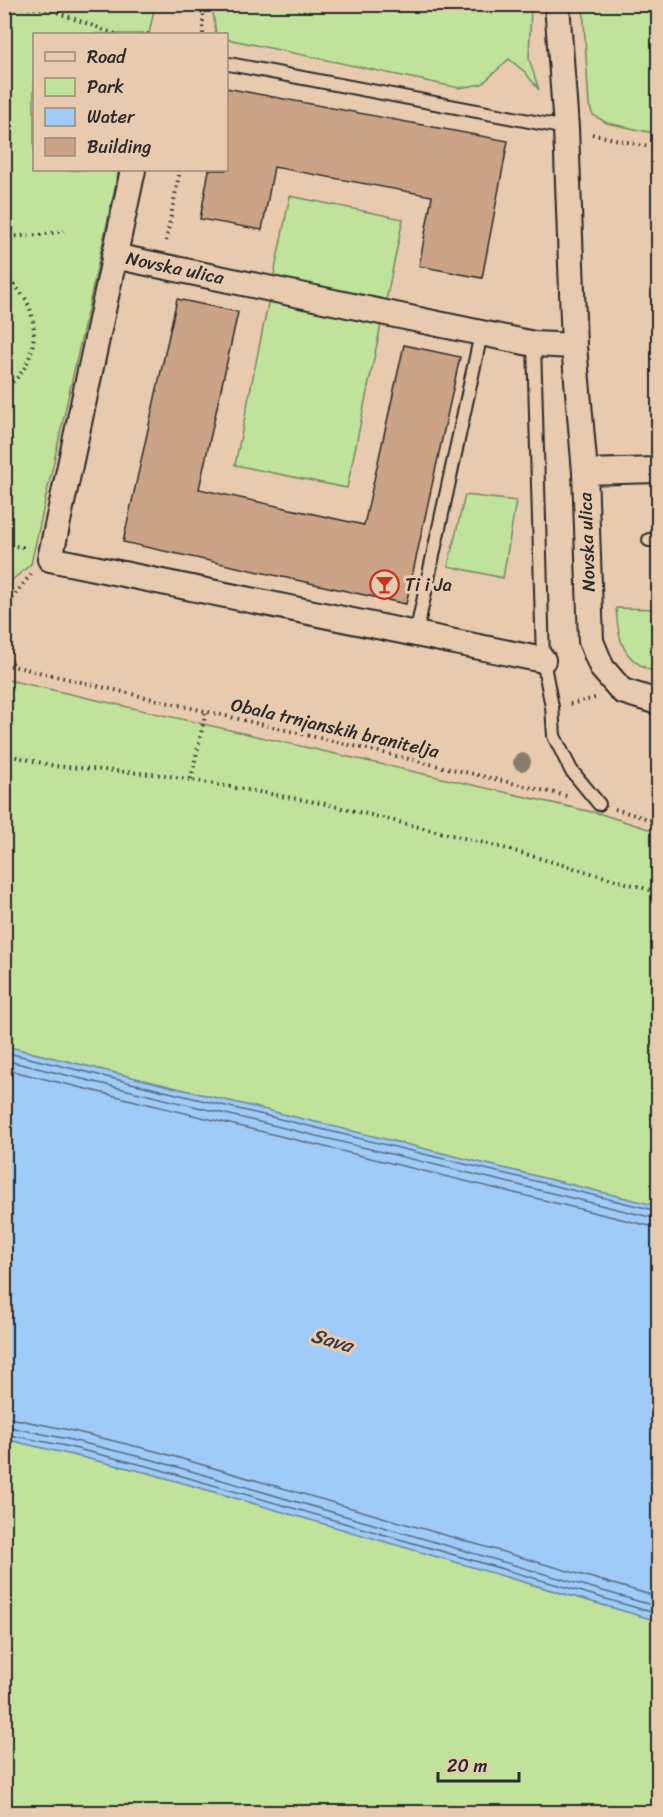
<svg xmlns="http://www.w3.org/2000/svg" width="663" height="1817" font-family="Sriracha,sans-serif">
	<rect width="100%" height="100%" fill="#e8cbaf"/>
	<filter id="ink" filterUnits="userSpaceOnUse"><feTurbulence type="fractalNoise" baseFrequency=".0167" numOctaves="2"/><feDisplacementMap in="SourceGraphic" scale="12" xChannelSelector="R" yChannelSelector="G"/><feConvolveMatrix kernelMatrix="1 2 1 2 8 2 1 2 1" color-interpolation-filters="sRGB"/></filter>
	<g filter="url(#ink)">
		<!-- green -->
		<path fill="#c0e29b" stroke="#768663" stroke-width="1.5" d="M5,4L155,5L149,34H34V170H119L31,564L5,586Z
			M212,5H531L529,59L539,90L525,72L509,59L482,84L459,88L227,39L226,34H216Z
			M583,5H658V134L607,123L593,115L589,105Z
			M290,196L403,219L347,488L235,465Z
			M465,495L516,501L503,578L448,566Z
			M616,608L658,609V673C623,662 618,642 616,608Z
			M4,679L601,814L658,832V1206L5,1046Z
			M5,1439L149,1473L658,1621V1812H5Z"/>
		<!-- water -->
		<path fill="#9ecbf8" stroke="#708ba6" stroke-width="1.5" d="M5,1046L658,1206V1621L149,1473L5,1439Z"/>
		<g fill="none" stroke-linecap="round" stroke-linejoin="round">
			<!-- shore -->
			<path stroke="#596b7d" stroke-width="1.5" d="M4,1052L658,1211
				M4,1060L658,1219
				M4,1069L658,1228
				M4,1417L65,1429L155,1451L658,1597
				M4,1426L63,1438L153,1460L658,1607
				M4,1434L61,1445L151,1467L658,1614"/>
		</g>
		<!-- building -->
		<path fill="#cba488" stroke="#2b2b2b" stroke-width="1.5" d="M226,88L508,141L482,278L419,266L432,196L274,167L262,230L200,219L209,170H226Z
			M177,299L238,312L199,489L364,525L404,345L460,357L406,604L123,542Z"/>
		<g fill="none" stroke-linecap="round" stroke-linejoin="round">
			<defs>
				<path id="lane" d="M229,64L566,128
					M534,344L543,660L552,707L554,736L571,770L599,804
					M649,540H658
					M416,634L481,334"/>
				<path id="street" d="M557,4L566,128L574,346L585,472L591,641L602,668L622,691L658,702
					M133,170L50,559L543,660
					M114,256L534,344L574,346
					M585,472L658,470"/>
			</defs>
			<!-- lane casing -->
			<use href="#lane" stroke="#2b2b2b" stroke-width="16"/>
			<!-- street casing -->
			<use href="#street" stroke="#2b2b2b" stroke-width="28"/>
			<!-- path -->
			<path stroke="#2b2b2b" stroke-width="4" stroke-dasharray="1.5 4.5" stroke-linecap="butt" d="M4,7H23L48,9L115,34
				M141,34H150
				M203,34V4
				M592,134L658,149
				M4,237L40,235L64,231
				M166,241L180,170
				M4,269C10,281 19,289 26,300C38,321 36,353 21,373C17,379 10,384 4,389
				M4,472L8,494L4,505
				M4,544L22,547L25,552
				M4,608L32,573
				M4,664L567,796
				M570,704L595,698
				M4,754L55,766L164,775L326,804L500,847L658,892
				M191,779L206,711
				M615,809L658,822"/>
			<!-- lane -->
			<use href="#lane" stroke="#e8cbaf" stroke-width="12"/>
			<!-- street -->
			<use href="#street" stroke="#e8cbaf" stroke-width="24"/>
		</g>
		<!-- trees -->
		<circle fill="#887d6c" cx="522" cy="762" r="9"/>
	</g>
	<!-- icons -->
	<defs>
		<symbol id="bar-ring" viewBox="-11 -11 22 22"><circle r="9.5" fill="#e8cbaf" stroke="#c8321e" stroke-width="1.5"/><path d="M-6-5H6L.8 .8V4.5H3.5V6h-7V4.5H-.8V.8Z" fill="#c8321e"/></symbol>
	</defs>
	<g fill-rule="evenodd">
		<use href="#bar-ring" x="368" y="568" width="33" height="33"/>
	</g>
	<g text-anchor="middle" stroke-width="6" stroke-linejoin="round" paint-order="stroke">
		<!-- street labels -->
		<g font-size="18" fill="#2b2b2b" stroke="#e8cbaf">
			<text transform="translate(175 268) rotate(12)" y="6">Novska ulica</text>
			<text transform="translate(587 542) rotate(-92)" y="6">Novska ulica</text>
			<text transform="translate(335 728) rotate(13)" y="6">Obala trnjanskih branitelja</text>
		</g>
		<!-- poi labels -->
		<g font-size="18" fill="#2b2b2b" stroke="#e8cbaf" text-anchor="start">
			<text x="405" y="591">Ti i Ja</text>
		</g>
		<!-- water labels -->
		<g font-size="20" font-style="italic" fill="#363b40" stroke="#e8cbaf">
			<text transform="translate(332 1340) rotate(16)" y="7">Sava</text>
		</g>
	</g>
	<!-- margin -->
	<rect width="663" height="1817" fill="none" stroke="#e8cbaf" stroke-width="24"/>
	<rect x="12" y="12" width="639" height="1793" fill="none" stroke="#2b2b2b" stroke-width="2" filter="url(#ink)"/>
	<!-- legend -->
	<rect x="33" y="33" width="195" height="138" fill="#e8cbaf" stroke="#9c8b7a" stroke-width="1.5"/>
	<rect x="45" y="52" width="30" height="9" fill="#e8cbaf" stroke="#9c8b7a" stroke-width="1.5"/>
	<text x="87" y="63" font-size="18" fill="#2b2b2b">Road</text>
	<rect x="45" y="78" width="30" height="18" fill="#c0e29b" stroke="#9c8b7a" stroke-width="1.5"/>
	<text x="87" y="93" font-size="18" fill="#2b2b2b">Park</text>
	<rect x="45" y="108" width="30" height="18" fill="#9ecbf8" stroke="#9c8b7a" stroke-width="1.5"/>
	<text x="87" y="123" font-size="18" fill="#2b2b2b">Water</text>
	<rect x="45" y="138" width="30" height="18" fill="#cba488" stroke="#9c8b7a" stroke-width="1.5"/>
	<text x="87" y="153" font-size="18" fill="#2b2b2b">Building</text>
	<!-- scale -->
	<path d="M438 1772v9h81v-9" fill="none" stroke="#2b2b2b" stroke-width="3"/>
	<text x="447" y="1772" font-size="18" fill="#2b2b2b" stroke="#e8cbaf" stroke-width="4.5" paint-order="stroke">20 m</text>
</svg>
